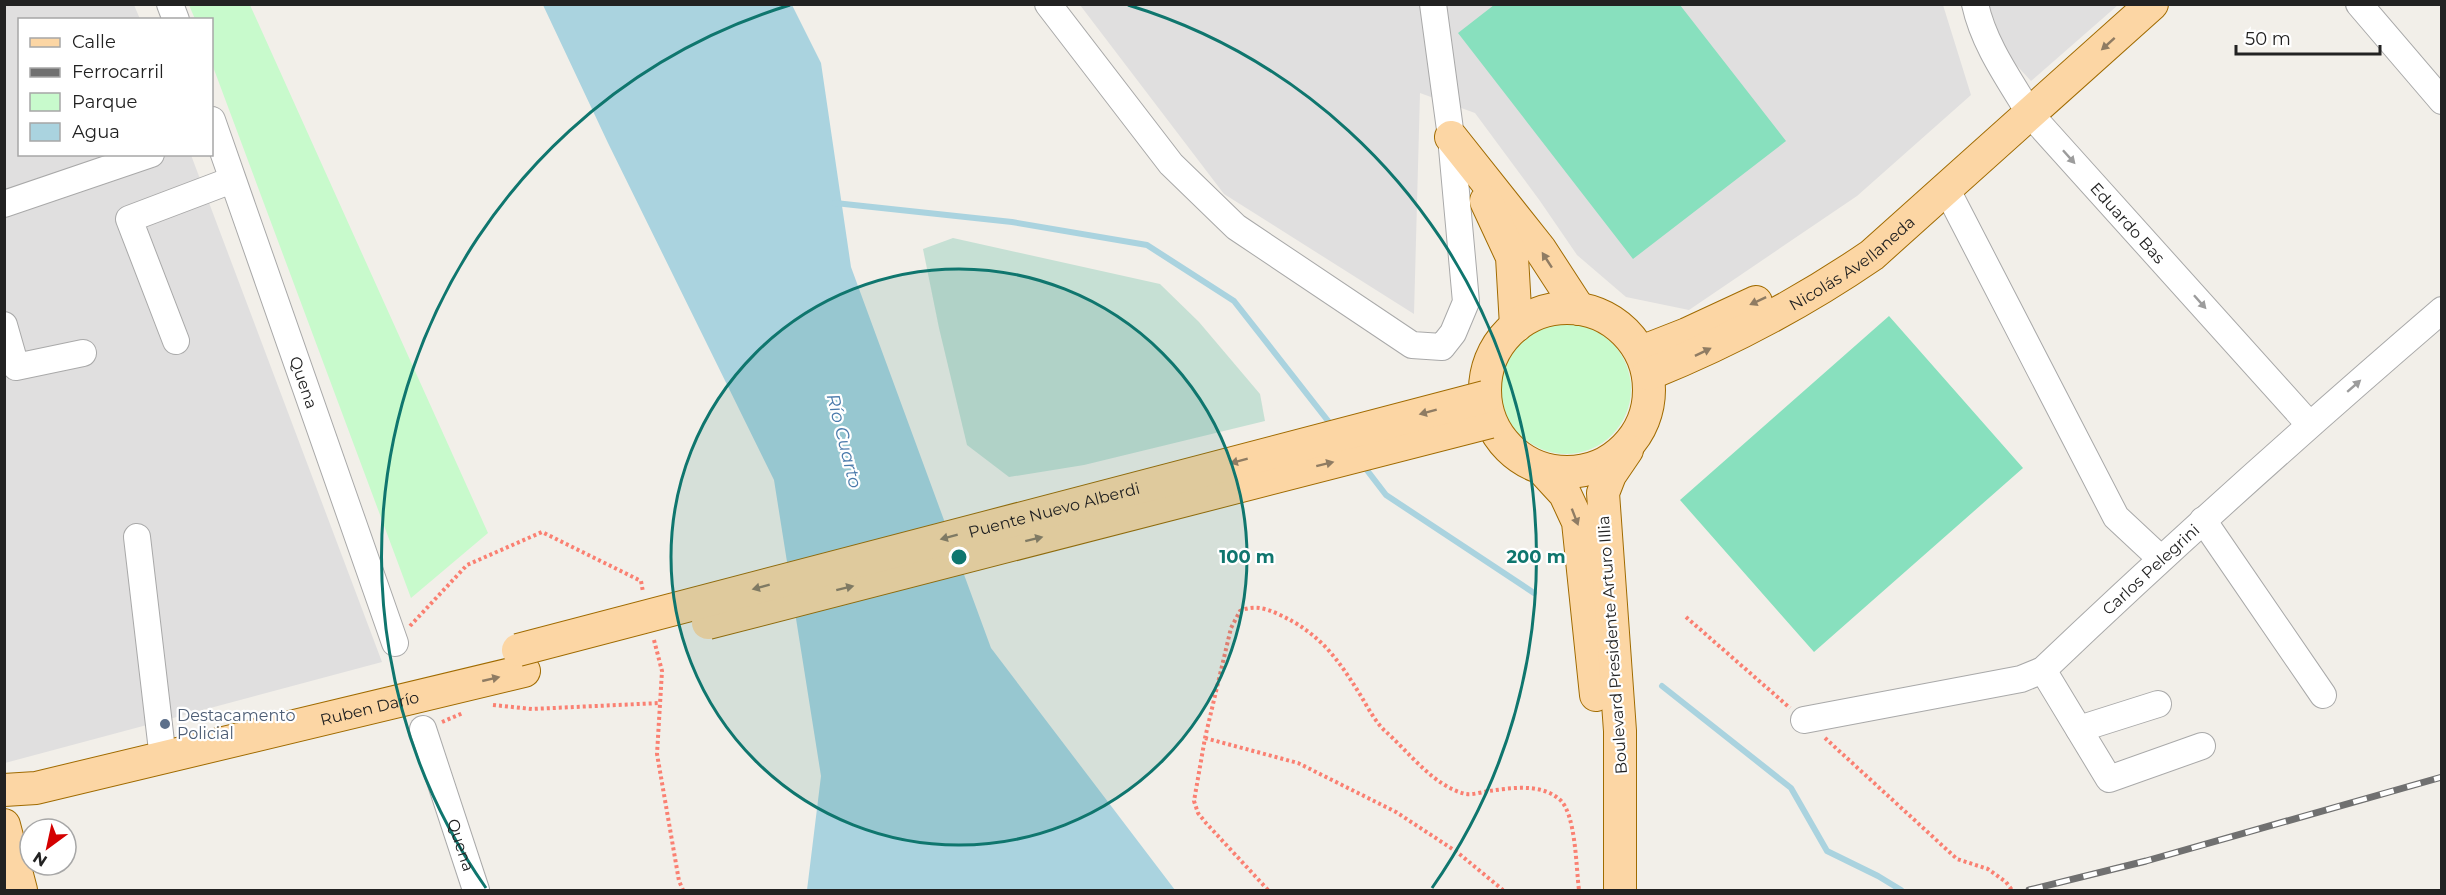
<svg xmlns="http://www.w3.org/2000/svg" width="2446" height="895" font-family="Montserrat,sans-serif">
	<rect width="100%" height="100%" fill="#f2efe9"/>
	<!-- residential -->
	<path fill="#e0dfdf" d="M5,5H134L140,19L20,20V154L191,155L382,662L5,763Z
		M1080,5H1943L1971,95L1857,196L1689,310L1626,297L1577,255L1540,201L1475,113L1420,93L1414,314L1224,194Z
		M1989,5H2118L2031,81L2006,54Z"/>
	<!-- wetland -->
	<path fill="#c6e0d4" d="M953,238L1160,284L1199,322L1260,394L1265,421L1084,465L1009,477L967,445L939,328L923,249Z"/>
	<!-- park -->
	<path fill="#c8facc" d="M189,5H250L488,533L411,598L212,64V20L195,19Z
		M1501 389a65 65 0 1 1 130 0a65 65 0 1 1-130 0Z"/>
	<!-- pitch -->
	<path fill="#88e0be" d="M1494,5H1680L1786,141L1633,259L1458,33Z
		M1889,316L2023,468L1814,652L1680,500Z"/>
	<!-- water -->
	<path fill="#aad3df" d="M543,5H792L821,63L851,267L991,648L1175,890H807L821,776L774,480L608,143Z"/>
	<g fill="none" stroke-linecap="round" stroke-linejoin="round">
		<!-- stream -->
		<path stroke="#aad3df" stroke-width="6" d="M835,203L1012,222L1147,245L1234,301L1332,426
			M1363,465L1386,495L1534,593
			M1662,686L1791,788L1827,851L1878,876L1901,890"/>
		<defs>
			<g id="minor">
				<path d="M170,4L176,20"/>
				<path d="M1048,4L1171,164L1236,227L1412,345L1442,347L1453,333L1466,302L1451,137L1433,4"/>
				<path id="s1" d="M1975,4C1984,45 2009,79 2030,114L2309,424"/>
				<path d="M2359,4L2442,101"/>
				<path id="s2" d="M212,120L395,643"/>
				<path d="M1947,190L2116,517L2161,559"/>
				<path d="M4,204L151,154"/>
				<path d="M4,325L16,367L83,353"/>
				<path d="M176,341L129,219L232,180"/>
				<path d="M2203,520L2323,695"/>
				<path d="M137,537L161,742"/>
				<path d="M2043,670L2109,779L2202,746"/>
				<path id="s3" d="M1804,720L2021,679L2043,670C2173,546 2306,427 2442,310"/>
				<path id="s4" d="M423,729L476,890"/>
				<path d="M2079,729L2158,704"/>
			</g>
			<g id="major">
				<path d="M1451,137L1540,249L1579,309"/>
				<path d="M1486,201L1512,257L1516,326"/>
				<circle cx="1567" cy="390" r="82"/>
				<path d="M1641,352L1687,334L1756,302"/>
				<path id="s5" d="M1649,374C1728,342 1802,303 1872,255L2152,4"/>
				<path d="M1542,469L1565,494L1578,522L1596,695"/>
				<path id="s6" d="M4,790L36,788L524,671"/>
				<path d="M4,825L21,890"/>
				<path d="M1620,890V731L1603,493L1610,475L1627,450"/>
			</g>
		</defs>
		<!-- minor casing -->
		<use href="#minor" stroke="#a9a9a9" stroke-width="28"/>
		<!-- major casing -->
		<use href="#major" stroke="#a06b00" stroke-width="34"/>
		<!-- path -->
		<path stroke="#fa8072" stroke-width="4" stroke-dasharray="3 3" stroke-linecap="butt" d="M1686,617L1790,708
			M410,626L467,565L542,532L641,581L643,592
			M654,640L662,671L657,754L679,881L683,890
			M493,705L532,709L660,703
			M442,722L463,713
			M1205,738L1298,763L1396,812L1457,852L1503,890
			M1825,738L1957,859L1988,869L2006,882L2012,890
			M1268,890L1206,823L1198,813L1194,801L1205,738L1231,628L1240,611C1253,605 1265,608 1278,614C1320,633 1338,659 1361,696C1368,708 1375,721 1384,730C1408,751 1434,787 1466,794C1473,795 1482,792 1489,791C1511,788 1540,783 1559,799C1576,812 1576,868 1579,890"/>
		<!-- minor -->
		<use href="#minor" stroke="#fff" stroke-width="26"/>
		<!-- major -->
		<use href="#major" stroke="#fcd6a4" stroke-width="32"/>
		<defs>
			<path id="rail" d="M2029,890L2146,861L2442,777"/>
		</defs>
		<!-- rail casing -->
		<use href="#rail" stroke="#707070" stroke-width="7"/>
		<!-- rail -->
		<use href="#rail" stroke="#fff" stroke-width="4.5" stroke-dasharray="14" stroke-linecap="butt"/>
		<defs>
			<g id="major-bridge">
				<path d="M708,623L1490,422"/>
				<path id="s7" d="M518,650L1485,397"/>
			</g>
		</defs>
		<!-- major-bridge casing -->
		<use href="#major-bridge" stroke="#a06b00" stroke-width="34" stroke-linecap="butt"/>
		<!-- major-bridge -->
		<use href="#major-bridge" stroke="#fcd6a4" stroke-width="32"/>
	</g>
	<!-- one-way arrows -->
	<defs><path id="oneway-solid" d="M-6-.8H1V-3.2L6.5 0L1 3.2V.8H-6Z" transform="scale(1.5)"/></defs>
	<g fill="#8f7c63">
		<use href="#oneway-solid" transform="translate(2108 44) rotate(138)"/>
		<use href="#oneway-solid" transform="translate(1547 260) rotate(-123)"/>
		<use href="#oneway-solid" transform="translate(1758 301) rotate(155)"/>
		<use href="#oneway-solid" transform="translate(1703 352) rotate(-26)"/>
		<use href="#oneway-solid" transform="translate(1428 412) rotate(165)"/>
		<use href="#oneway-solid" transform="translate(1239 461) rotate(165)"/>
		<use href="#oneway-solid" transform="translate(1325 464) rotate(-14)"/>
		<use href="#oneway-solid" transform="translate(1575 517) rotate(69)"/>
		<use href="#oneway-solid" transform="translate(949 537) rotate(165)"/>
		<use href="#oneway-solid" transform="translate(1034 539) rotate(-14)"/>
		<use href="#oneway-solid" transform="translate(761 587) rotate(165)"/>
		<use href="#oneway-solid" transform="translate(845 588) rotate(-14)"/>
		<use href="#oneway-solid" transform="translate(491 679) rotate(-13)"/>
	</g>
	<g fill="#9c9c9c">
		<use href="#oneway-solid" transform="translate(2069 157) rotate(48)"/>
		<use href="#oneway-solid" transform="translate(2200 302) rotate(48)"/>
		<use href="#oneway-solid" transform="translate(2354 386) rotate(-41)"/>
	</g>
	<!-- distance rings -->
	<circle cx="959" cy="557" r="288" fill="#0f766e" fill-opacity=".12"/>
	<g fill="none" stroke="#0f766e" stroke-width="3">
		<circle cx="959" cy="557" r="288"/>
		<path d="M486 888A577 577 0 0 1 790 5M1128 5A577 577 0 0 1 1432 888"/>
	</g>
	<!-- markers -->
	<circle fill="#5c6f8a" stroke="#fff" stroke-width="2" cx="165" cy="724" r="6"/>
	<g text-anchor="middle" stroke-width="4.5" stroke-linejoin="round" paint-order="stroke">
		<!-- street labels -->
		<g font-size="16" fill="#222" stroke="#fff">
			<text dy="6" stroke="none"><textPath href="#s1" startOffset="270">Eduardo Bas</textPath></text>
			<text dy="6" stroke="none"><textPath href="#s5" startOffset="232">Nicolás Avellaneda</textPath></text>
			<text dy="6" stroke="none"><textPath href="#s2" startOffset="278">Quena</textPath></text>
			<text dy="6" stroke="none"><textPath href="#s7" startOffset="554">Puente Nuevo Alberdi</textPath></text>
			<text dy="6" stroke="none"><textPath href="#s3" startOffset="392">Carlos Pelegrini</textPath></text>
			<text transform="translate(1612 645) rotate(-94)" y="6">Boulevard Presidente Arturo Illia</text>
			<text dy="6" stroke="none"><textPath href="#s6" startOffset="375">Ruben Darío</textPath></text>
			<text dy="6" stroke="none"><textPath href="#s4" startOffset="122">Quena</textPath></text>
		</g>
		<!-- service labels -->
		<g font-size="16" fill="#4e5e75" stroke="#fff" text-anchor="start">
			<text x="177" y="721">Destacamento<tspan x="177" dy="18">Policial</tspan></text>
		</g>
		<!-- water labels -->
		<g font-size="18" font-style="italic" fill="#4a7aab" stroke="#fff">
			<text transform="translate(844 441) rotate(76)" y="6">Río Cuarto</text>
		</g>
	</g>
	<circle cx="959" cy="557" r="9" fill="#0f766e" stroke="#fff" stroke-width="3"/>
	<g font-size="18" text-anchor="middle" font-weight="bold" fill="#0f766e" stroke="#fff" stroke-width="4.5" stroke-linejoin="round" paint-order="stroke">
		<text x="1247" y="563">100 m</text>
		<text x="1536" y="563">200 m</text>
	</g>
	<!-- border -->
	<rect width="2446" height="895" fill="none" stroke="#222222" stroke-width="12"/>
	<!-- legend -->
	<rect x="18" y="18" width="195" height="138" fill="#ffffff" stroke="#a7a7a7" stroke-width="1.5"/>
	<rect x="30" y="38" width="30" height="9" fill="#fcd6a4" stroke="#a7a7a7" stroke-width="1.5"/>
	<text x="72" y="48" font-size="18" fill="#222222">Calle</text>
	<rect x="30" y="68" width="30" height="9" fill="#707070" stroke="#a7a7a7" stroke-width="1.5"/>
	<text x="72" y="78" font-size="18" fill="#222222">Ferrocarril</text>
	<rect x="30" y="93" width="30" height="18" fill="#c8facc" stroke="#a7a7a7" stroke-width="1.5"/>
	<text x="72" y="108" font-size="18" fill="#222222">Parque</text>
	<rect x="30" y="123" width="30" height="18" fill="#aad3df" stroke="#a7a7a7" stroke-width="1.5"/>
	<text x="72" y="138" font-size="18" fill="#222222">Agua</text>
	<!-- north arrow -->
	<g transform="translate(48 847) rotate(213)"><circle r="28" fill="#ffffff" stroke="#a7a7a7" stroke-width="1.5"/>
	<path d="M0-4.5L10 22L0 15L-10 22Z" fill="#d40000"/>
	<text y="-9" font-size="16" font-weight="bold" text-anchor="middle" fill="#222222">N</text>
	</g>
	<!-- scale -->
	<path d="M2236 45v9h144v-9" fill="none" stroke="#222222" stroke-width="3"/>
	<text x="2245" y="45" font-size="18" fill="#222222" stroke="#ffffff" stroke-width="4.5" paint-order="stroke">50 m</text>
</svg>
